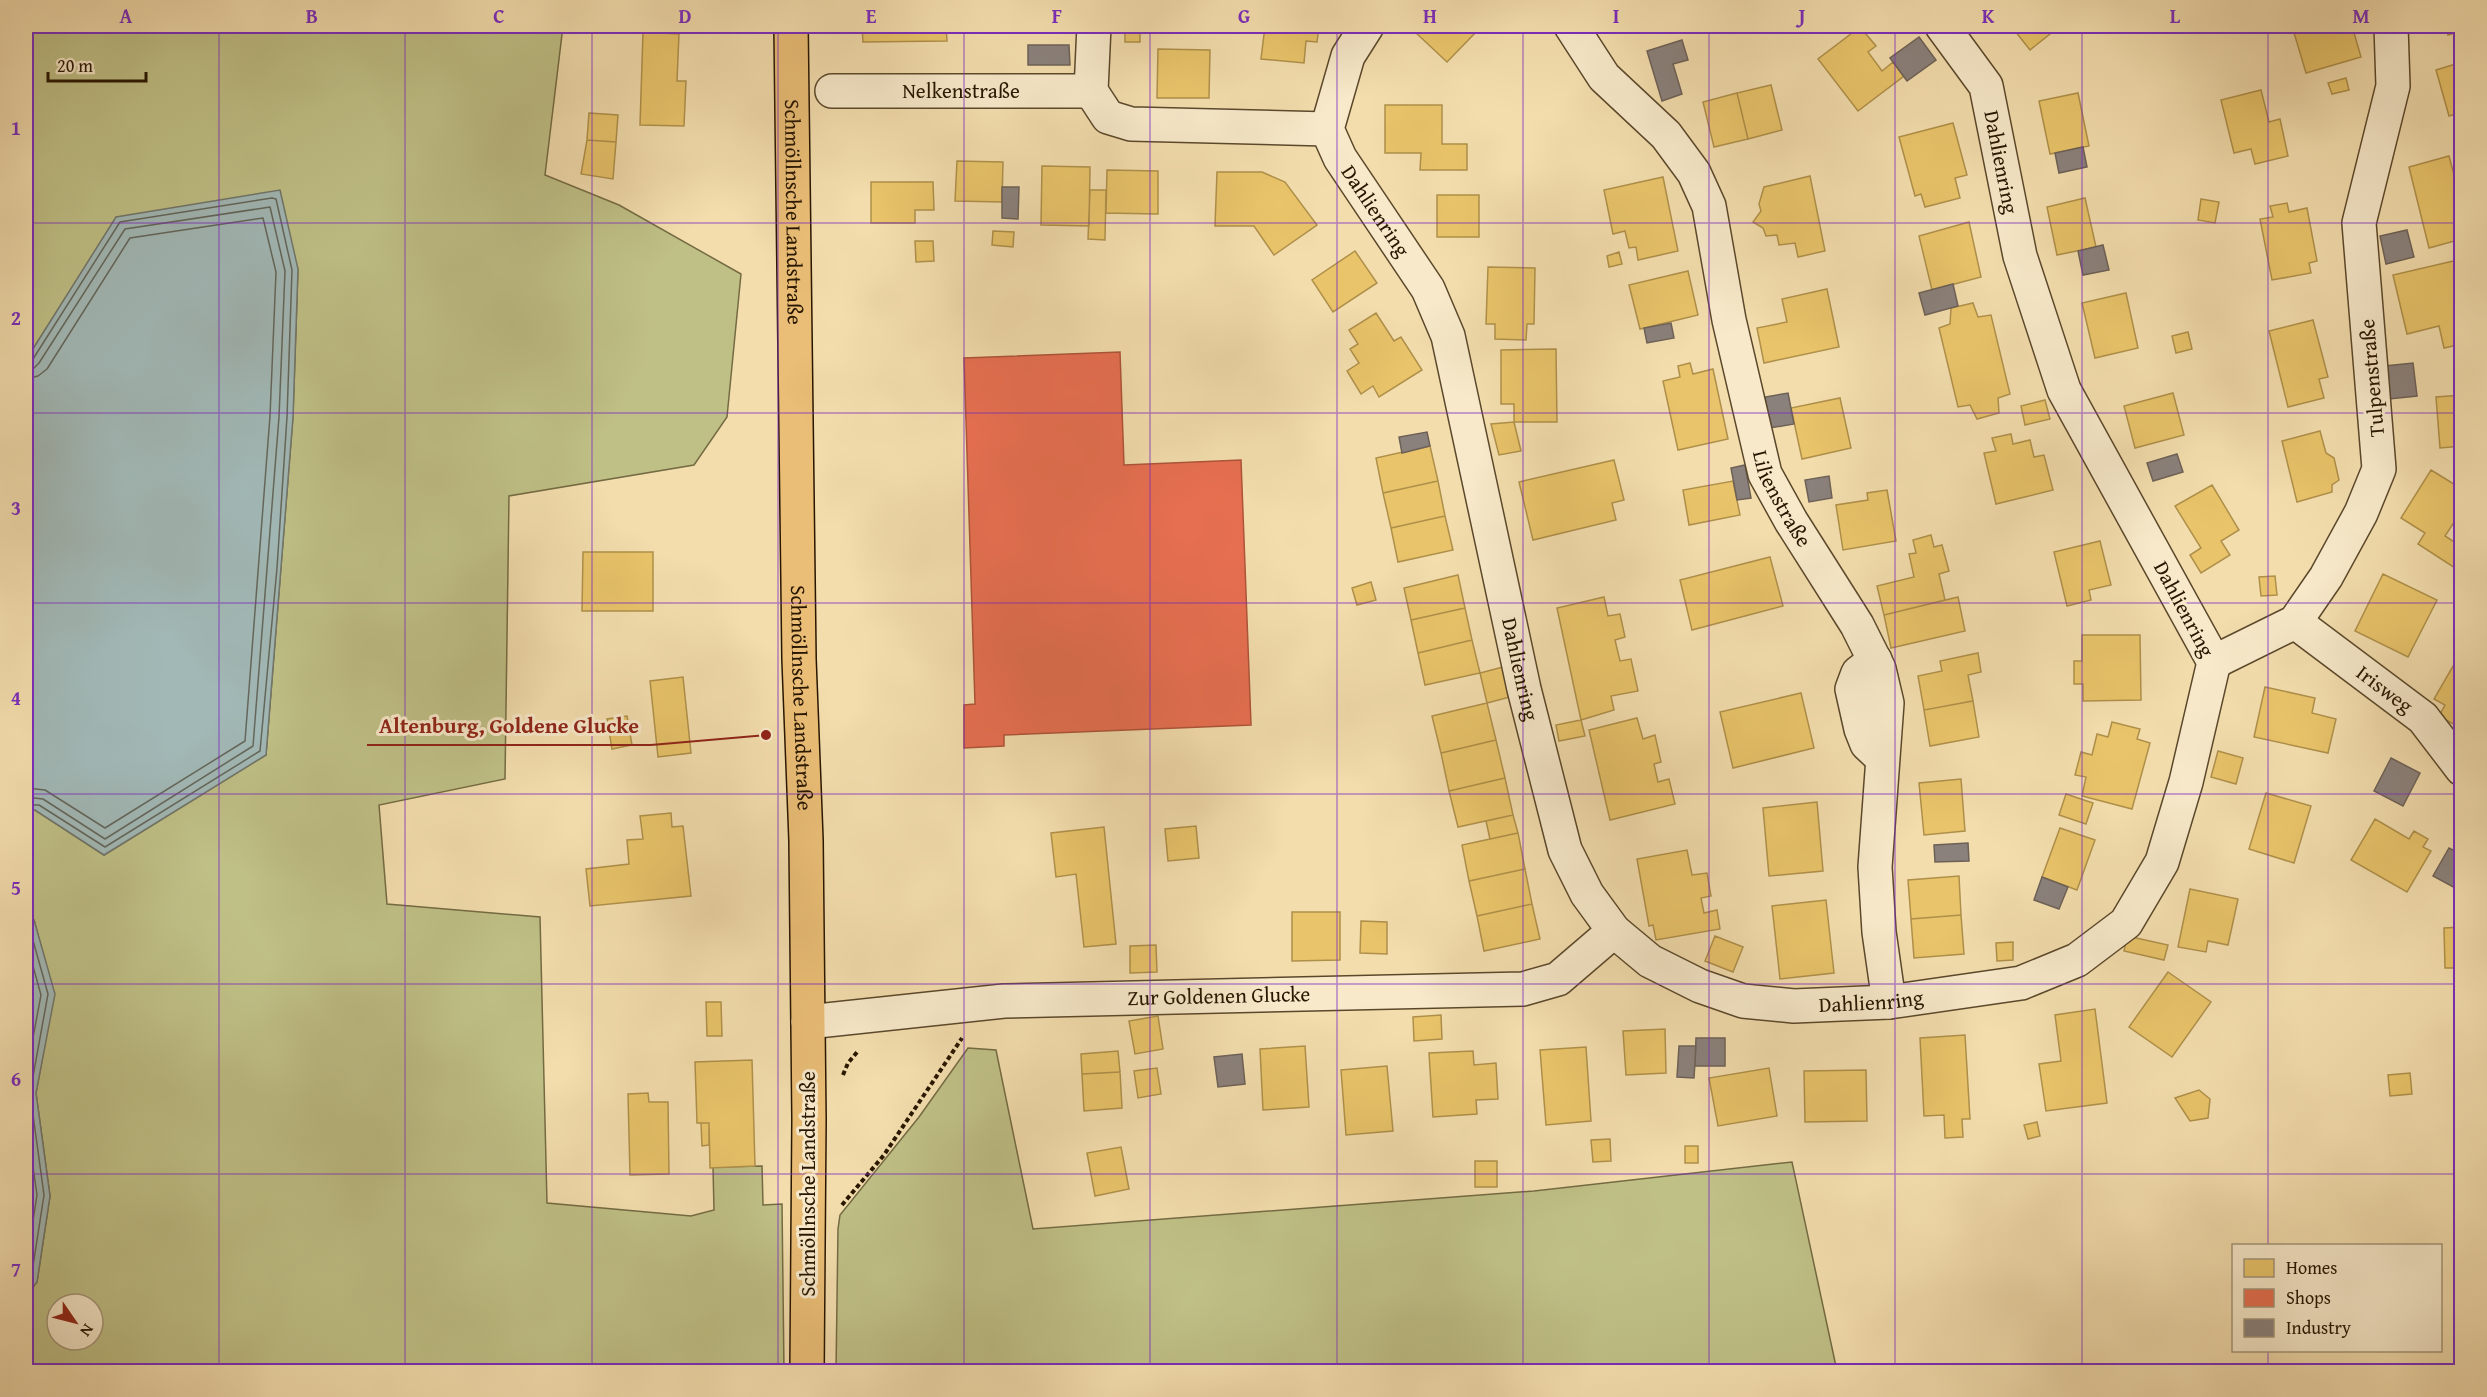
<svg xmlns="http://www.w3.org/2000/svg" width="2487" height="1397" font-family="'Gentium Book Plus',serif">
	<rect width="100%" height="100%" fill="#f3ddad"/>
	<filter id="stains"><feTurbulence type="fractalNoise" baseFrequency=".00333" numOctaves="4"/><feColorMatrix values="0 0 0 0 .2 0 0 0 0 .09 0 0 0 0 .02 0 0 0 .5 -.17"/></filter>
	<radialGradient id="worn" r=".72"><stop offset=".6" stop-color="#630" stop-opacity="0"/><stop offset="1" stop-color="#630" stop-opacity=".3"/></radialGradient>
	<!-- green -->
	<path fill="#bfc086" stroke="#746b43" stroke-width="1.5" fill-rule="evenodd" d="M26,26H563L545,175L619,205L741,274L727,417L694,465L509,496L505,779L379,805L387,904L540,917L547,1203L691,1216L714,1210L713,1167L762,1166L763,1205L782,1204L784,1371H26V1296L37,1282L50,1196L36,1093L54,994L34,920L26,916V810H35L104,855L266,755L293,417L298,269L117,217L26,360ZM57,1304H93V1340H57Z
		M968,1048L996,1050L1033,1229L1534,1191L1792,1162L1837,1371H836L838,1229L840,1215L919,1117Z"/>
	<!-- water -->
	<path fill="#a1b8b6" stroke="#71776d" stroke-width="1.5" d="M280,190L298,269L293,417L266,755L104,855L35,810H26V360L116,217Z
		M26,916L34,920L55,994L36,1093L50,1196L37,1282L26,1296Z"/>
	<!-- homes -->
	<path fill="#e9c46a" stroke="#af904a" stroke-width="1.5" d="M644,26H679V34L643,32Z
		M862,26H946L947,41L863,42Z
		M1013,26H1057V32L1013,31Z
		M1265,26H1319L1317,42L1306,41L1304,63L1261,59Z
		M1419,26H1468L1476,32L1447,62L1414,31Z
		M1618,26H1669V33L1618,31Z
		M2011,26H2060L2030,50Z
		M2292,26H2352L2361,57L2306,73Z
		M2445,26H2462V31L2448,35Z
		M1125,27H1140V42H1125Z
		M1860,27L1876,46L1868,52L1882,71L1893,62L1904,76L1858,111L1818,59Z
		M643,32L679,34L677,81H686L684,126L640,125Z
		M1158,49L1210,50L1209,98H1157Z
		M2462,62V112L2449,116L2436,70Z
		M2346,78L2349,90L2332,94L2328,83Z
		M1771,85L1782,130L1748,139L1737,93Z
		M2261,90L2269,122L2280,119L2288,156L2255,164L2251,149L2234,153L2221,100Z
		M1737,93L1748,139L1714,147L1703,102Z
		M2078,93L2089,146L2050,154L2039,101Z
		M1385,105H1442V144H1467V170H1420L1421,153H1385Z
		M589,113L618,115L616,142L587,140Z
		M1953,123L1967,175L1955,178L1960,198L1925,207L1921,194L1915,196L1899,137Z
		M587,140L616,142L613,179L581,174Z
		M2449,156L2462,205V239L2429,248L2409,167Z
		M957,161L1003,162L1002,202L955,201Z
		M1042,166L1090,167L1089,226L1041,225Z
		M1107,170L1158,171V214L1106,213Z
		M1217,172H1262L1285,182L1317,225L1274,255L1254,226H1215Z
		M1810,176L1825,251L1798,257L1795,243L1779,245L1777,235L1766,236L1763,228L1753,222L1761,211L1759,204L1764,187Z
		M1663,177L1678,251L1638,260L1636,247L1629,248L1625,231L1613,234L1604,190Z
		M871,182H933L934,210H915V223H871Z
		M1090,190H1106L1105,240L1088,239Z
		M1437,195H1479V237H1437Z
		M2085,198L2096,247L2057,255L2047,207Z
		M2201,199L2219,202L2215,223L2198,220Z
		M2287,203L2289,212L2307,208L2317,261L2309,263L2311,273L2272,280L2260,219L2273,217L2270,206Z
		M1969,222L1981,277L1932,290L1919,236Z
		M993,231L1014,232L1013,247L992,245Z
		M915,241H933L934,261L916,262Z
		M1355,251L1377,283L1333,312L1312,280Z
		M1619,252L1622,264L1609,267L1607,256Z
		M2462,259V344L2444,348L2439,326L2407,334L2393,275Z
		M1488,267L1535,268L1534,324H1527L1526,340L1495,339V324H1486Z
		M1688,271L1698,315L1640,329L1629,285Z
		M1827,289L1839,347L1764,363L1757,328L1787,322L1782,299Z
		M2126,293L2138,348L2095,358L2082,303Z
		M1973,303L1978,317L1991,315L2010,394L1998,398L1999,413L1977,419L1970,405L1958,407L1939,328L1950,324L1951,308Z
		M1376,313L1394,341L1401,337L1422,370L1379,397L1373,386L1361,394L1347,371L1359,363L1350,349L1358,344L1349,330Z
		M2313,320L2328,377L2319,379L2324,398L2288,407L2269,331Z
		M2188,332L2192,349L2176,353L2172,336Z
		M1556,349L1557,422H1514V404H1501V350Z
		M1690,363L1693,374L1713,369L1728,439L1678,450L1663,381L1680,377L1678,366Z
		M2173,393L2184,435L2135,448L2124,406Z
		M2462,395V446L2440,448L2436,397Z
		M1840,398L1851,448L1802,459L1791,408Z
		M2045,400L2050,419L2025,425L2021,406Z
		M1514,422L1521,451L1499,455L1491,424Z
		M2320,431L2326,453L2334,458L2339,480L2332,485V492L2297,502L2282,441Z
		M2011,434L2013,444L2030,440L2034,457L2044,455L2053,490L1996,504L1984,453L1996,451L1992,438Z
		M1430,446L1438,481L1383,493L1376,458Z
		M1614,460L1624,500L1612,503L1616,520L1533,540L1519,482Z
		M2431,470L2462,489V510L2445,536L2462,547V558L2455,568L2418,544L2425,533L2401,518Z
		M1438,481L1445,516L1391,528L1383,493Z
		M1733,481L1740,515L1689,525L1683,490Z
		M2212,485L2239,530L2221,541L2230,555L2201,573L2190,555L2201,548L2175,506Z
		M1887,490L1896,541L1843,550L1836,505L1868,500L1867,493Z
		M1445,516L1453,550L1398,562L1391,528Z
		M1931,535L1934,547L1942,545L1949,571L1939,574L1945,600L1884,615L1877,586L1914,577L1909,554L1916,553L1913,540Z
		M2100,541L2111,585L2089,590L2091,600L2067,606L2054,552Z
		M583,552H653V611H582Z
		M1770,557L1783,606L1692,630L1680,580Z
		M2383,574L2437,600L2408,657L2355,631Z
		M1458,575L1465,608L1411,620L1404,588Z
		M2275,576L2277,595L2261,596L2259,577Z
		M1371,582L1376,600L1357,605L1352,588Z
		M1604,597L1608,616L1620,614L1625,637L1615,640L1620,661L1631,659L1638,691L1611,696L1614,710L1581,720L1557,608Z
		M1958,597L1965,631L1891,648L1884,615Z
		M1465,608L1472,640L1418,653L1411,620Z
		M2082,635H2140L2141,700L2083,701V684H2074V661H2082Z
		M1472,640L1480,673L1425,685L1418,653Z
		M1978,653L1981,672L1968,675L1973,701L1924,710L1918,676L1942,671L1940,661Z
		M2456,661L2462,664V719L2457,726L2439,716L2445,705L2434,699Z
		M1503,667L1510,697L1487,703L1480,673Z
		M683,677L691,753L658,757L650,681Z
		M2265,687L2315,698L2312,713L2336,719L2328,753L2254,737Z
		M1801,693L1814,748L1733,768L1720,712Z
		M1973,701L1979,737L1930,746L1924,710Z
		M1487,703L1496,740L1441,753L1432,716Z
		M627,716L632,745L612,749L607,719Z
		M1637,718L1643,739L1655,735L1661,762L1654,764L1658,782L1669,779L1675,804L1610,820L1589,730Z
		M1581,720L1585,736L1559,741L1556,725Z
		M2112,722L2140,729L2137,739L2150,743L2132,809L2082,796L2086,777L2075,775L2081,752L2092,755L2097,734L2108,737Z
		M1496,740L1505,778L1449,791L1441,753Z
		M2218,751L2243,758L2236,784L2211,777Z
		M1505,778L1513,815L1458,827L1449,791Z
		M1961,779L1965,831L1924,835L1919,783Z
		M2266,793L2311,806L2294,863L2249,849Z
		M2066,794L2093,803L2086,824L2059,815Z
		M1817,802L1823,871L1769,876L1763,808Z
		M671,813L672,827L683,826L691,896L590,906L586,869L629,864L627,840L643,839L640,816Z
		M1513,815L1518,833L1490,839L1486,821Z
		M2375,819L2409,839L2414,831L2428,839L2423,847L2431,851L2407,892L2351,860Z
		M1196,826L1199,858L1168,861L1165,829Z
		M1104,827L1116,944L1084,947L1076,874L1056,877L1051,833Z
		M2060,828L2095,840L2077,890L2042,877Z
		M1518,833L1525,869L1469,881L1462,845Z
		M1687,850L1692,875L1707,873L1711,896L1701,898L1704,913L1717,910L1720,929L1656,940L1653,925L1649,926L1637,859Z
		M1525,869L1532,904L1477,916L1469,881Z
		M1959,876L1961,915L1911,919L1908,880Z
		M2190,889L2238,899L2228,945L2208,941L2206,952L2178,947Z
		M1826,900L1834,973L1780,979L1772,906Z
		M1532,904L1540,939L1484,951L1477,916Z
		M1292,912H1340V960L1292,961Z
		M1961,915L1964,954L1914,958L1911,919Z
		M1361,921L1387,922V954L1360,953Z
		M2462,927V968H2445L2444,928Z
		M1715,936L1743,947L1733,972L1705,961Z
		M2127,936L2168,945L2164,960L2124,951Z
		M2013,942V960L1997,961L1996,943Z
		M1156,945L1157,972L1130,973V946Z
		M2168,972L2211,1002L2172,1057L2129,1027Z
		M706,1002H721L722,1036H707Z
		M2095,1009L2107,1103L2046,1111L2039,1064L2061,1061L2055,1015Z
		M1441,1015L1442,1039L1414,1041L1413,1017Z
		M1158,1016L1163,1049L1135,1054L1129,1021Z
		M1665,1029L1666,1073L1626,1075L1623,1031Z
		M1965,1035L1970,1119H1962L1963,1137L1945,1138L1944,1115L1924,1116L1920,1038Z
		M1305,1046L1309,1107L1263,1110L1260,1049Z
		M1586,1047L1591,1121L1546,1125L1540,1050Z
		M1118,1051L1120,1072L1082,1074L1081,1054Z
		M1473,1051L1474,1065L1496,1063L1498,1099L1476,1100L1477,1114L1433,1117L1429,1053Z
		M752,1060L755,1166L710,1168L709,1123H697L695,1062Z
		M1387,1066L1393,1131L1346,1135L1341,1070Z
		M1157,1068L1161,1094L1138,1098L1134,1071Z
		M1769,1068L1777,1116L1718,1126L1709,1078Z
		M1866,1070L1867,1121L1805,1122L1804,1071Z
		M1120,1072L1122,1108L1084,1111L1082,1074Z
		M2410,1073L2412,1094L2390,1096L2388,1075Z
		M2199,1090L2210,1099L2208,1118L2190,1121L2175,1098Z
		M648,1093L649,1102H668L669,1174L630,1175L628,1094Z
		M2037,1122L2040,1136L2028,1139L2024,1125Z
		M701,1123H709V1145L702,1146Z
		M1610,1139L1611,1161L1593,1162L1591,1140Z
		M1685,1146H1698V1163H1685Z
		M1121,1147L1129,1189L1095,1196L1087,1153Z
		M1475,1161H1497V1187H1475Z"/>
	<!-- shops -->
	<path fill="#e76f51" stroke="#ae5439" stroke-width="1.5" d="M1120,352L1124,465L1241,460L1251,725L1004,735V746L964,748V705L975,704L964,358Z"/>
	<!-- industry -->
	<path fill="#8a817c" stroke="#6d6157" stroke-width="1.5" d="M1919,37L1936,60L1907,81L1890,58Z
		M1682,40L1688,60L1673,64L1682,94L1662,101L1647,51Z
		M1028,45H1069L1070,65H1028Z
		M2083,147L2087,167L2059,173L2055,153Z
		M1002,187H1019L1018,219L1002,218Z
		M2407,230L2414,257L2386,264L2380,236Z
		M2103,245L2109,270L2083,275L2078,251Z
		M1953,284L1958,306L1925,315L1919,293Z
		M1671,323L1674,338L1647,343L1644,328Z
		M2413,363L2417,396L2389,399L2385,366Z
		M1788,393L1794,424L1770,428L1765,397Z
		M1427,432L1430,446L1402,453L1399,437Z
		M2177,454L2183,472L2153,481L2147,463Z
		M1745,465L1751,498L1737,500L1731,468Z
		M1829,476L1832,498L1809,502L1805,480Z
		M2391,758L2420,773L2403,806L2374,791Z
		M1968,843L1969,861L1935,862L1934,845Z
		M2449,848L2462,855V881L2457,889L2433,876Z
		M2042,877L2068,887L2059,909L2034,900Z
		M1696,1038H1725V1066H1695Z
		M1679,1046H1696L1694,1078L1677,1077Z
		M1242,1054L1245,1084L1218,1087L1214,1057Z"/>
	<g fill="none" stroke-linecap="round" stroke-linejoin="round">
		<!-- shore -->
		<path stroke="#64675b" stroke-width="1.5" d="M26,362L33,359L120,222L272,198L276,199L292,270L287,417L277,568L260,751L105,847L39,805H26
			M26,370L34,368L39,363L125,229L270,207L285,271L279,417L253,746L105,839L43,799L26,797
			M26,379L38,376L47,369L130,238L263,218L276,272L270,416L245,741L105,828L45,790L26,788
			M26,923L29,926L48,994L30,1093L44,1195L31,1279L26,1287
			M26,941L41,995L26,1075
			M26,1117L37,1195L26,1266"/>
		<defs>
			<g id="minor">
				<path d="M1094,26L1091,91L1108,117L1131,124L1327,129"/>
				<path id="s1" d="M1367,26L1348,56L1327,129L1340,158L1428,289L1448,336L1524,689L1565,850L1587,894L1614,931L1650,961L1700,986L1743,1001L1794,1006L1889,1002L2021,983L2077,960L2126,923L2162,862L2186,782L2214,662L2064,390L2020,256L1986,86L1942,26"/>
				<path id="s2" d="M1571,26L1604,77L1666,135L1694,173L1709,206L1729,320L1765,474L1791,521L1857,625L1879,669L1887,703L1875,867L1879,932L1889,1002"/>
				<path id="s3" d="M832,91H1091"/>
				<path id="s4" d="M2295,622L2423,718L2462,769"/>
				<path d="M1875,660L1858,673L1852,689L1861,729L1867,744L1882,758"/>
				<path d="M2214,662L2295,622L2326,577L2361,513L2379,469L2359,223L2393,86L2391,26"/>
				<path id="s5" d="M808,1022L1004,1001L1523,989L1558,979L1614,931"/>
			</g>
			<g id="major">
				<path id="s6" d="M791,26L799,659L806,840L809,1119L807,1372"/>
			</g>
		</defs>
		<!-- minor casing -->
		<use href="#minor" stroke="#5b482b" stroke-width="36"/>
		<!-- major casing -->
		<use href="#major" stroke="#281600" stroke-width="36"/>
		<!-- path -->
		<path stroke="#281600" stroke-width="4" stroke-dasharray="4.5 3" stroke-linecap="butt" d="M843,1075L848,1063L858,1051
			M842,1205L884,1155L962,1038"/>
		<!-- minor -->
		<use href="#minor" stroke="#f7e9ca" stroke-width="33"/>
		<!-- major -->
		<use href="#major" stroke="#eabe76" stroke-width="33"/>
	</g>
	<!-- grid -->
	<path fill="none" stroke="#7b2cbf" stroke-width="1.5" stroke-opacity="0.55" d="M219,26V1372M405,26V1372M592,26V1372M778,26V1372M964,26V1372M1150,26V1372M1337,26V1372M1523,26V1372M1709,26V1372M1895,26V1372M2082,26V1372M2268,26V1246M26,223H2462M26,413H2462M26,603H2462M26,794H2462M26,984H2462M26,1174H2462M2268,1350V1372"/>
	<g text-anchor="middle" stroke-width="6" stroke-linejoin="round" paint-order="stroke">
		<!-- street labels -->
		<g font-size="21" fill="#281600" stroke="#f7e9ca">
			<text dy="7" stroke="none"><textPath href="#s3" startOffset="129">Nelkenstraße</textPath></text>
			<text transform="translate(2001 162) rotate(79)" y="7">Dahlienring</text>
			<text dy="7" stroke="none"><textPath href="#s1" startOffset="207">Dahlienring</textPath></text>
			<text dy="7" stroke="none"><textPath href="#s6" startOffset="186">Schmöllnsche Landstraße</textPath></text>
			<text transform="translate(2372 378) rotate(-95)" y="7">Tulpenstraße</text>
			<text dy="7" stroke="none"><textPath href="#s2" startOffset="532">Lilienstraße</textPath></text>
			<text transform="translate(2184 609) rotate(62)" y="7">Dahlienring</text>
			<text dy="7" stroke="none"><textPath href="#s1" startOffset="693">Dahlienring</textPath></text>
			<text dy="7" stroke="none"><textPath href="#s4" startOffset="112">Irisweg</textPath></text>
			<text dy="7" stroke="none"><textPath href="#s6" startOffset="672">Schmöllnsche Landstraße</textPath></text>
			<text dy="7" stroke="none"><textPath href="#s5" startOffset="412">Zur Goldenen Glucke</textPath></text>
			<text dy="7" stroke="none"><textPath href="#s1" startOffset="1251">Dahlienring</textPath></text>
			<text transform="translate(808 1184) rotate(-90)" y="7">Schmöllnsche Landstraße</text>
		</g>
	</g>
	<!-- callouts -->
	<path fill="none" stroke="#8f2418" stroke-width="2" d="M766 735L651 745H367"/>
	<circle fill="#8f2418" stroke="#f7e9ca" stroke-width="2" cx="766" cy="735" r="6"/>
	<g font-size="22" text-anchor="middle" font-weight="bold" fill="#8f2418" stroke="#f7e9ca" stroke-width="6" stroke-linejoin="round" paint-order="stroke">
		<text x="509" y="733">Altenburg, Goldene Glucke</text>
	</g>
	<!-- margin -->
	<rect width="2487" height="1397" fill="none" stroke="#f3ddad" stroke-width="66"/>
	<!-- legend -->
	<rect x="2232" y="1244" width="210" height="108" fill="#f7e9ca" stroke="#a49579" stroke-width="1.5"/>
	<rect x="2244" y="1259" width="30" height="18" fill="#e9c46a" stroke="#a49579" stroke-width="1.5"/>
	<text x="2286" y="1274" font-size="18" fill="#281600">Homes</text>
	<rect x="2244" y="1289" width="30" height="18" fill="#e76f51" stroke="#a49579" stroke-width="1.5"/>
	<text x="2286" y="1304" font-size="18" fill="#281600">Shops</text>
	<rect x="2244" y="1319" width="30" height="18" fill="#8a817c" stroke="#a49579" stroke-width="1.5"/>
	<text x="2286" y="1334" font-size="18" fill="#281600">Industry</text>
	<!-- north arrow -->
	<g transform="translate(75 1322) rotate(125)"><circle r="28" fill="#f7e9ca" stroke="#a49579" stroke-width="1.5"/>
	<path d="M0-4.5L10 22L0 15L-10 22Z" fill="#8f2418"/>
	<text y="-9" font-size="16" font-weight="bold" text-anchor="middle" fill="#281600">N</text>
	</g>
	<!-- scale -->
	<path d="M48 72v9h98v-9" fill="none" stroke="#281600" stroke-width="3"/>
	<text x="57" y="72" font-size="18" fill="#281600" stroke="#f7e9ca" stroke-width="4.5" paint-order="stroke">20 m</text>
	<rect x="33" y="33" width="2421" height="1331" fill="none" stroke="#7b2cbf" stroke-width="2"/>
	<g font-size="20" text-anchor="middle" font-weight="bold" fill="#7b2cbf">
		<text x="126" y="23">A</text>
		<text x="312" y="23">B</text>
		<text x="499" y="23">C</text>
		<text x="685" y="23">D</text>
		<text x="871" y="23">E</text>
		<text x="1057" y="23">F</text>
		<text x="1244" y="23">G</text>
		<text x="1430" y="23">H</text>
		<text x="1616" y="23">I</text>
		<text x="1802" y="23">J</text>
		<text x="1988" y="23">K</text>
		<text x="2175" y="23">L</text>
		<text x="2361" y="23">M</text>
		<text x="16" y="135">1</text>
		<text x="16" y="325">2</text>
		<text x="16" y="515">3</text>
		<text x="16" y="705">4</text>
		<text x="16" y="895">5</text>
		<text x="16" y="1086">6</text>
		<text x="16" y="1276">7</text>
	</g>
	<rect width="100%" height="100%" filter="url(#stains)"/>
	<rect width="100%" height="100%" fill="url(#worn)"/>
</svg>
